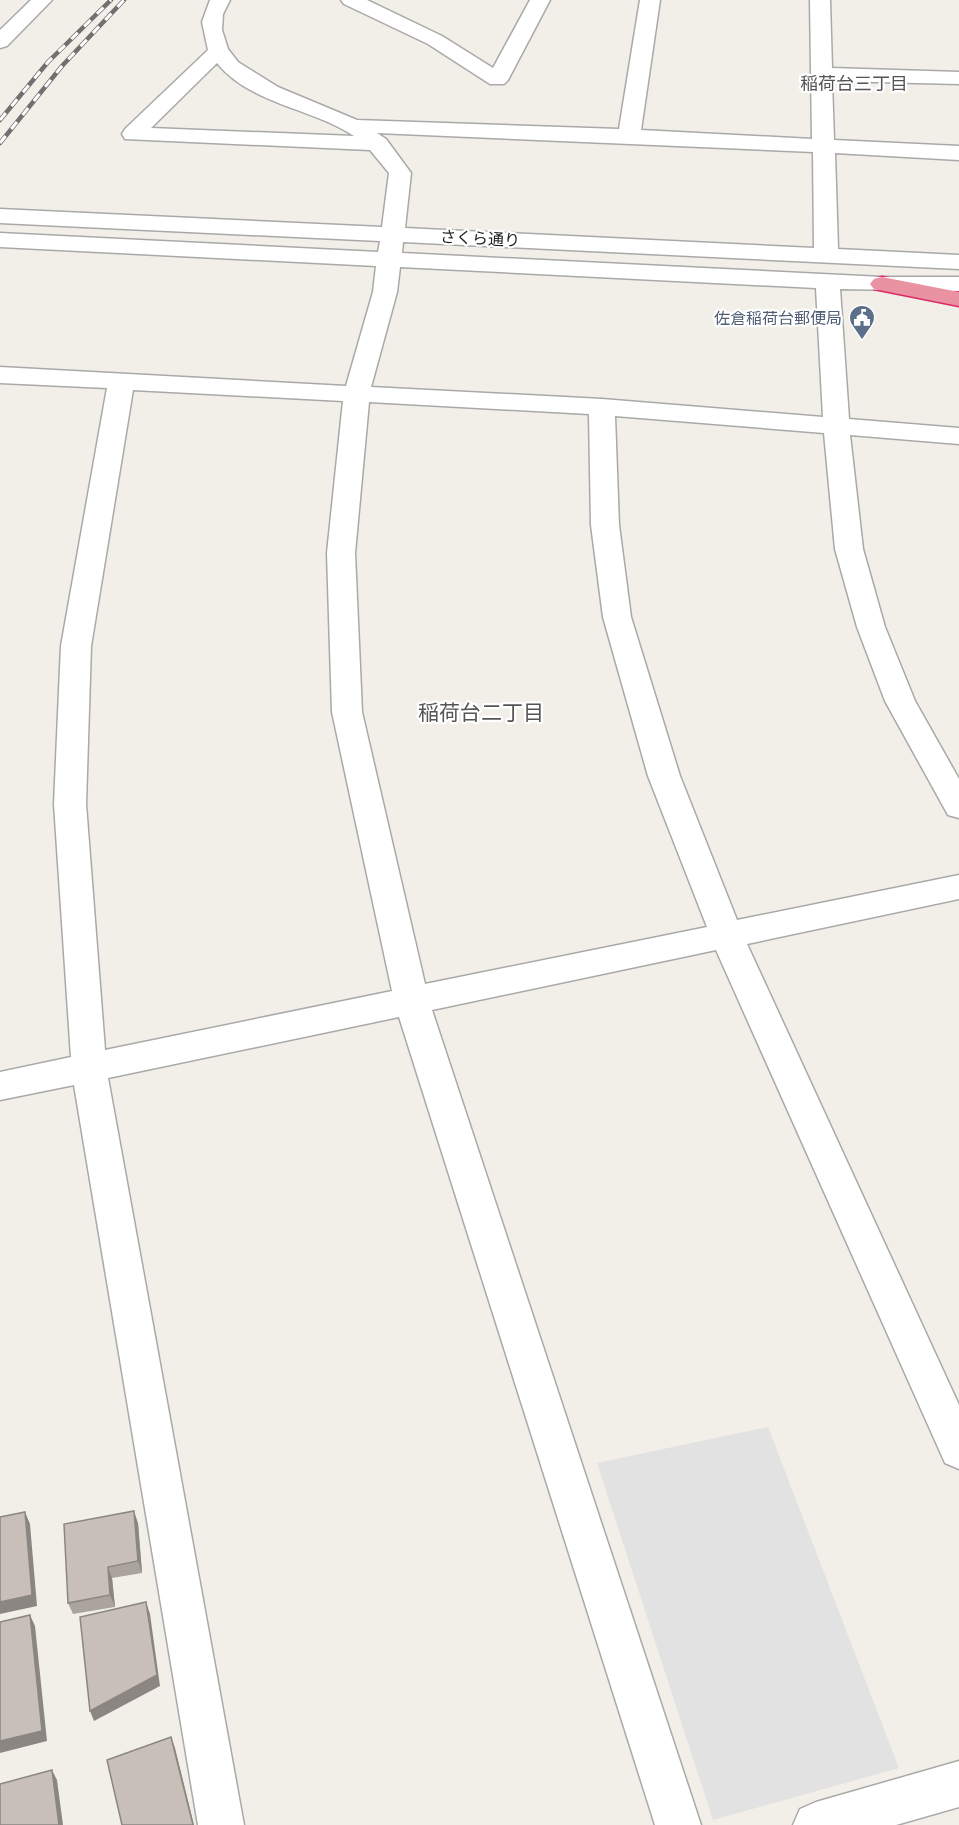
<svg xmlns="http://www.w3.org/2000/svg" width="959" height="1825" font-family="'Golos Text','Noto Sans JP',sans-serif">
	<rect width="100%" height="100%" fill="#f2efe9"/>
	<!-- parking -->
	<path fill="#e2e2e2" d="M768,1427L899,1768L713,1820L597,1463Z"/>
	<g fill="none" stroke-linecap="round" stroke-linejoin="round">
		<defs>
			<path id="minor" d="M31,0H52L7,46L0,48V30Z
				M210,0H230L223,14L222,30L228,49L238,62L278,87L357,120L619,129L640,0H660L641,130L812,139L810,0H830L832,68L959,72V84L832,81L834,140L959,146V160L835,153L838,249L959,255V269L403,242L402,253L882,277H959V291L840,289L849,419L959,428V444L850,435L863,549L885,627L915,701L959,779V818L948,815L885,701L857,627L835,549L824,433L615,416L619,525L631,617L680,776L737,920L959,875V899L747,944L959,1405V1469L945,1463L716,950L432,1010L701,1825H655L399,1017L108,1078L244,1825H198L74,1085L0,1100V1072L71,1057L54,804L61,646L107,388L0,383V367L346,386L373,292L376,266L0,247V233L378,252L380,241L0,223V209L382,227L389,173L370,150L125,139L122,134L125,129L208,50L202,22ZM217,63C250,104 312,108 354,136L151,128ZM377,133L813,152L814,248L405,228L411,173L386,139ZM400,267L816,288L823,417L602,399L371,387L397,292ZM133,390L343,401L327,553L332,712L392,991L105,1050L86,804L91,646ZM369,402L589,414L591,525L603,617L648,776L707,927L425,984L362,712L355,553Z
				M341,0H367L442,36L493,68L530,0H550L508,80L504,84H490L428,44L344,4Z
				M959,1761V1807L896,1825H793L800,1809L816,1802Z"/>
			<path id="highway" d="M882,277L959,292V306L874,289L870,284L874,279Z"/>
		</defs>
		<!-- minor casing -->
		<use href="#minor" stroke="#a9a9a9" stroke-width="3"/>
		<!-- highway casing -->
		<use href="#highway" stroke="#dc2a67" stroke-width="3"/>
		<!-- minor -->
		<use href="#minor" fill="#fff" fill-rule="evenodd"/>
		<!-- highway -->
		<use href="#highway" fill="#e892a2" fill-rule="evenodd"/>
		<defs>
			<path id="rail" d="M0,120L48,62L111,0
				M0,143L62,66L124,0"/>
		</defs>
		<!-- rail casing -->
		<use href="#rail" stroke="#707070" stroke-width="4.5"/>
		<!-- rail -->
		<use href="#rail" stroke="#fff" stroke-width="3" stroke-dasharray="9" stroke-linecap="butt"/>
	</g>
	<!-- wall -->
	<path fill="#aba49e" d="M138,1523L142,1573L112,1578L115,1607L73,1614L68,1603Z"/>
	<!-- shaded-wall -->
	<path fill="#8b8681" d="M134,1511L138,1523L142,1573L138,1561Z
		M25,1512L30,1524L37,1606L0,1614V1602Z
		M108,1567L112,1578L115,1607L110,1595Z
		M146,1602L150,1614L160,1686L94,1721L90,1711Z
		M30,1615L35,1626L47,1741L0,1753V1741Z
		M171,1737L175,1748L194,1825H193Z
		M52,1770L57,1780L63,1825H59Z"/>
	<!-- building -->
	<path fill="#c7bfb8" stroke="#8b8681" stroke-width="1.5" d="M134,1511L138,1561L108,1567L110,1595L68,1603L64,1524Z
		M25,1512L32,1595L0,1602V1517Z
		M146,1602L157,1675L90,1711L80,1617Z
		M30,1615L42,1731L0,1741V1622Z
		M171,1737L193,1825H122L107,1760Z
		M52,1770L59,1825H0V1784Z"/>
	<!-- icons -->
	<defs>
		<symbol id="civic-pin" viewBox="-11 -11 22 30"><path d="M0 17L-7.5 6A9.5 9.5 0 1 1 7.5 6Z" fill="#5c6f8a" stroke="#fff"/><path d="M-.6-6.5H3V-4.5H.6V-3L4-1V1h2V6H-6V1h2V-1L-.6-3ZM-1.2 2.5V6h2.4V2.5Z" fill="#fff"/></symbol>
	</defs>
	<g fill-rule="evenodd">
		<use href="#civic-pin" x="847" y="303" width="30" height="40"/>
	</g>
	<g text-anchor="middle" stroke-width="4.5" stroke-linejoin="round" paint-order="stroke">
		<!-- far-street labels -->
		<g font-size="16" fill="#222" stroke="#fff">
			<text transform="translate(480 238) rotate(3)" y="6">さくら通り</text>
		</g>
		<!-- far-service labels -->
		<g font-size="16" fill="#4e5e75" stroke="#fff" text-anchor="end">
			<text x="842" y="324">佐倉稲荷台郵便局</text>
		</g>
		<!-- far-neighbourhood labels -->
		<g font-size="18" fill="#555" stroke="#fff">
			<text x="854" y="90">稲荷台三丁目</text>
		</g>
		<!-- neighbourhood labels -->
		<g font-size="21" fill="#555" stroke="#fff">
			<text x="481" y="720">稲荷台二丁目</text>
		</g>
	</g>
</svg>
